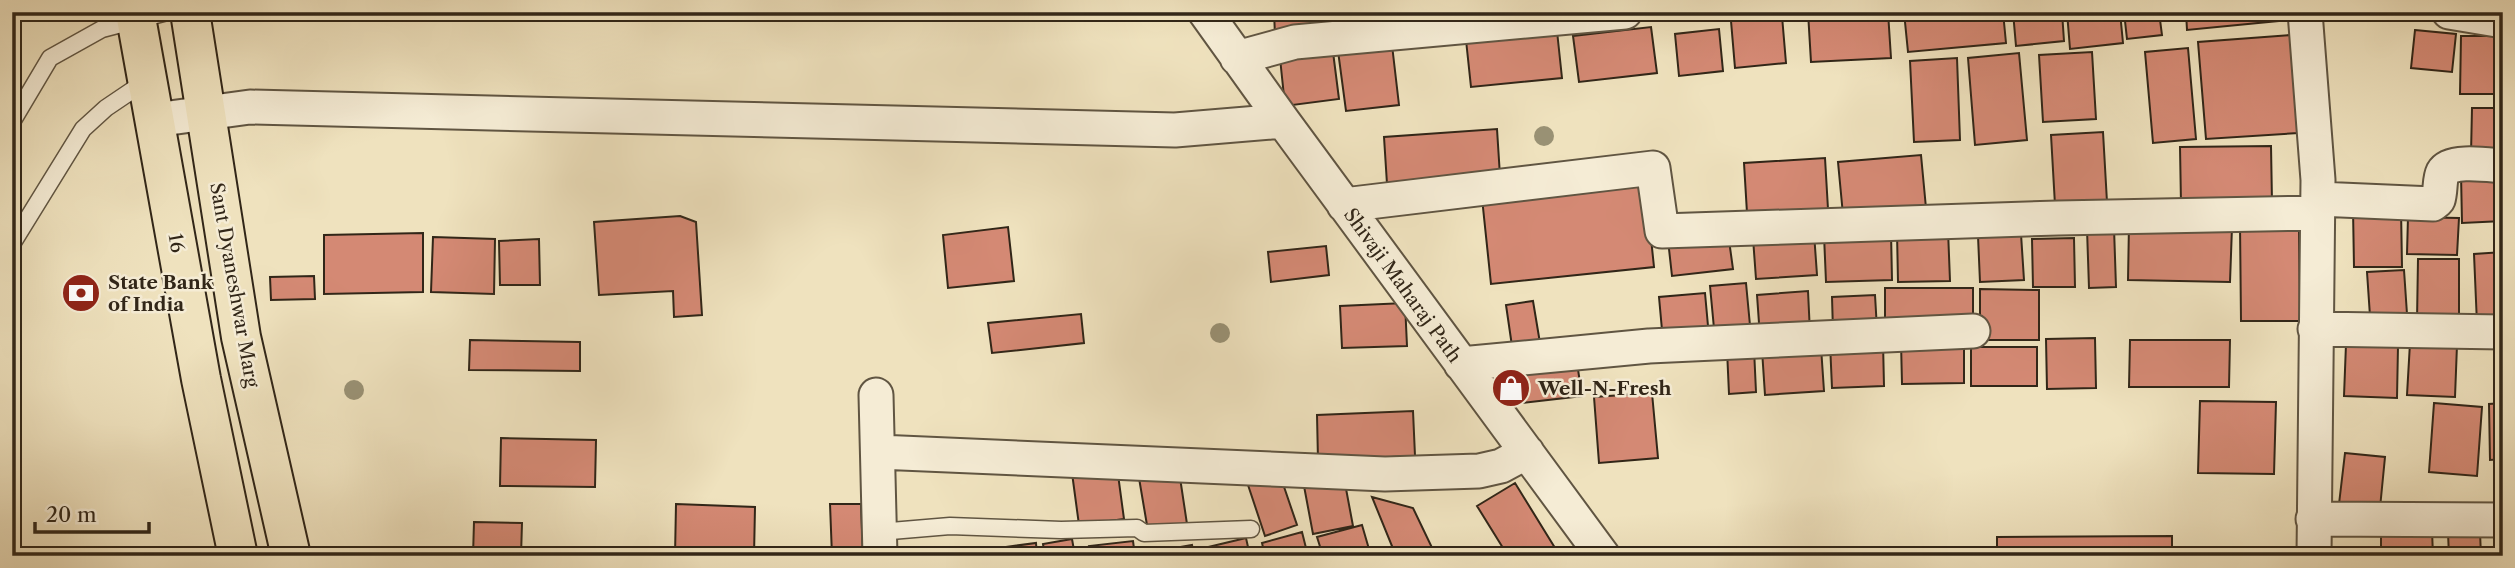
<svg xmlns="http://www.w3.org/2000/svg" width="2515" height="568" font-family="'Libre Caslon Text',serif">
	<rect width="100%" height="100%" fill="#efe2be"/>
	<filter id="stains"><feTurbulence type="fractalNoise" baseFrequency=".00286" numOctaves="4"/><feColorMatrix values="0 0 0 0 .2 0 0 0 0 .09 0 0 0 0 .02 0 0 0 .5 -.17"/></filter>
	<radialGradient id="worn" r=".72"><stop offset=".6" stop-color="#630" stop-opacity="0"/><stop offset="1" stop-color="#630" stop-opacity=".3"/></radialGradient>
	<!-- building -->
	<path fill="#d48974" stroke="#312618" stroke-width="2" d="M1274,12H1326L1328,31L1275,35Z
		M1334,12H1381L1382,22L1336,28Z
		M1389,12H1441L1391,24Z
		M1808,12H1888L1891,58L1811,62Z
		M1904,12H2003L2006,43L1908,52Z
		M2013,12H2062L2064,41L2016,46Z
		M2067,12H2120L2123,43L2070,49Z
		M2124,12H2159L2162,35L2127,39Z
		M2186,12H2277L2278,21L2187,30Z
		M1782,16L1786,63L1735,68L1731,21Z
		M1651,27L1657,73L1579,82L1573,36Z
		M1719,29L1723,71L1679,76L1675,34Z
		M2415,30L2456,34L2452,72L2411,68Z
		M1557,31L1562,78L1471,87L1466,40Z
		M2291,35L2298,133L2206,139L2198,42Z
		M2461,36H2496L2494,94H2460Z
		M1392,45L1399,105L1346,111L1338,51Z
		M2188,48L2196,139L2153,143L2145,52Z
		M1333,52L1339,99L1285,106L1280,58Z
		M2092,52L2096,119L2043,122L2039,55Z
		M2019,53L2027,140L1975,145L1968,58Z
		M1957,58L1960,140L1914,142L1910,61Z
		M2472,108H2503V155L2471,154Z
		M1497,129L1500,176L1387,184L1384,137Z
		M2103,132L2107,202L2055,205L2051,135Z
		M2271,146L2272,202L2181,204L2180,147Z
		M1921,155L1926,208L1843,215L1838,162Z
		M1825,158L1828,209L1747,213L1744,163Z
		M2503,173V221L2462,223L2461,174Z
		M1645,181L1654,267L1491,284L1482,198Z
		M2401,208L2402,267H2354L2353,209Z
		M680,216L696,222L702,315L674,317L673,291L599,295L594,222Z
		M2408,217L2459,218L2457,255L2407,254Z
		M2129,224L2232,227L2230,282L2128,280Z
		M2299,224L2300,321H2241L2240,225Z
		M1008,227L1014,281L948,288L943,235Z
		M2114,228L2116,287L2089,288L2087,229Z
		M1948,230L1950,281L1898,282L1897,232Z
		M1891,232L1892,280L1826,282L1824,235Z
		M423,233V292L324,294V235Z
		M1728,233L1733,269L1672,276L1668,240Z
		M1814,233L1817,275L1756,279L1753,238Z
		M2021,234L2024,280L1980,282L1978,236Z
		M433,237L495,239L494,294L431,292Z
		M2074,238L2075,287H2033L2032,239Z
		M539,239L540,285H500L499,241Z
		M1326,246L1329,275L1271,282L1268,252Z
		M2503,252V323L2477,324L2474,254Z
		M2418,259H2459V321H2417Z
		M2404,270L2407,314L2370,316L2367,272Z
		M314,276L315,299L271,300L270,277Z
		M1746,283L1751,336L1715,339L1710,286Z
		M1885,288H1973V324L1885,325Z
		M1980,289L2039,290V340H1980Z
		M1808,291L1810,333L1760,337L1757,295Z
		M1705,293L1709,337L1663,341L1659,297Z
		M1875,295L1877,329L1833,331L1832,297Z
		M1533,301L1541,349L1513,353L1506,305Z
		M1405,303L1407,346L1342,348L1340,306Z
		M1081,314L1084,343L992,353L988,323Z
		M2095,338L2096,388L2047,389L2046,339Z
		M470,340L580,342V371L469,370Z
		M2130,340H2230L2229,387H2129Z
		M1964,341V383L1902,384L1901,342Z
		M1883,342L1884,386L1832,388L1830,343Z
		M2410,343L2457,345L2455,397L2407,395Z
		M2346,344L2398,346L2397,398L2344,396Z
		M1821,347L1824,391L1765,395L1762,350Z
		M1971,347H2037V386H1971Z
		M1754,349L1756,392L1729,394L1727,350Z
		M1576,356L1582,396L1521,403L1517,364Z
		M1652,393L1658,458L1599,463L1594,397Z
		M2200,401L2276,402L2274,474L2198,473Z
		M2434,403L2482,407L2477,476L2429,472Z
		M2503,403V459L2490,460L2489,404Z
		M1413,411L1415,456L1318,460L1317,415Z
		M501,438L596,440L595,487L500,486Z
		M2345,453L2385,457L2380,508L2339,504Z
		M1117,467L1124,519L1079,525L1072,473Z
		M1179,471L1187,524L1148,531L1139,478Z
		M1280,475L1297,525L1265,536L1248,485Z
		M1344,478L1353,526L1313,534L1304,486Z
		M1515,483L1560,556H1508L1477,506Z
		M1372,497L1413,508L1436,556H1396Z
		M676,504L755,507L754,556H675Z
		M830,504H861L863,556H832Z
		M474,522L522,523L521,556H473Z
		M1362,525L1371,556H1323L1317,537Z
		M2432,530L2433,556H2381V532Z
		M1302,532L1308,556H1265L1262,543Z
		M2480,532L2481,556H2449L2448,533Z
		M2503,532V556H2496L2494,533Z
		M2172,536V556H1997V537Z
		M1246,538L1250,556H1206L1204,548Z
		M1072,539L1075,556H1045L1043,544Z
		M1133,541L1135,556H1091L1089,546Z
		M1036,543L1037,556H999L998,548Z
		M1192,545L1194,556H1148L1147,553Z"/>
	<g fill="none" stroke-linecap="round" stroke-linejoin="round">
		<defs>
			<path id="service" d="M12,122L50,58L102,29L167,12
				M12,244L83,129L106,108L146,81
				M879,532L950,526L1061,530L1137,528L1144,533L1251,529"/>
			<path id="minor" d="M1205,12L1283,121L1603,556
				M2305,12L2318,180L2314,556
				M2449,12L2503,21
				M1237,58L1295,42L1625,12
				M155,120L250,107L1175,130L1283,121
				M2318,199L2433,204L2438,200C2441,191 2439,180 2443,172C2450,159 2489,165 2503,166
				M1344,205L1653,168L1662,231L2058,218L2318,213
				M2315,329L2503,332
				M1461,364L1649,346L1973,331
				M876,395L880,556
				M878,452L1385,474L1479,471L1501,466L1527,452
				M2313,519L2503,520"/>
			<path id="primary" d="M135,12L201,379L238,556
				M190,12L241,337L291,556"/>
		</defs>
		<!-- service casing -->
		<use href="#service" stroke="#605542" stroke-width="19"/>
		<!-- minor casing -->
		<use href="#minor" stroke="#605542" stroke-width="37"/>
		<!-- primary casing -->
		<use href="#primary" stroke="#312618" stroke-width="42"/>
		<!-- service -->
		<use href="#service" stroke="#f5ecd5" stroke-width="16"/>
		<!-- minor -->
		<use href="#minor" stroke="#f5ecd5" stroke-width="33"/>
		<!-- primary -->
		<use href="#primary" stroke="#efe2be" stroke-width="38"/>
	</g>
	<!-- trees -->
	<g fill="#999174">
		<circle cx="1544" cy="136" r="10"/>
		<circle cx="1220" cy="333" r="10"/>
		<circle cx="354" cy="390" r="10"/>
	</g>
	<!-- icons -->
	<defs>
		<symbol id="bank-disc" viewBox="-11 -11 22 22"><circle r="9.5" fill="#8f2418" stroke="#f5ecd5"/><path d="M-6-4H6V4H-6ZM0-2.3a2.3 2.3 0 1 0 0 4.6a2.3 2.3 0 1 0 0-4.6Z" fill="#fff"/></symbol>
		<symbol id="shop-disc" viewBox="-11 -11 22 22"><circle r="9.5" fill="#8f2418" stroke="#f5ecd5"/><path d="M-5-2.5h2.3a2.7 3.5 0 0 1 5.4 0H5L5.5 6h-11ZM-1.5-2.5h3a1.5 2.3 0 0 0-3 0Z" fill="#fff"/></symbol>
	</defs>
	<g fill-rule="evenodd">
		<use href="#bank-disc" x="59" y="271" width="44" height="44"/>
		<use href="#shop-disc" x="1489" y="366" width="44" height="44"/>
	</g>
	<g text-anchor="middle" stroke-width="5" stroke-linejoin="round" paint-order="stroke">
		<!-- street labels -->
		<g font-size="19" fill="#312618" stroke="#f5ecd5">
			<text transform="translate(177 243) rotate(80)" y="7">16</text>
			<text transform="translate(235 285) rotate(80)" y="7">Sant Dyaneshwar Marg</text>
			<text transform="translate(1403 285) rotate(54)" y="7">Shivaji Maharaj Path</text>
		</g>
		<!-- poi labels -->
		<g font-size="19" font-weight="bold" fill="#312618" stroke="#f5ecd5" text-anchor="start">
			<text x="108" y="289">State Bank<tspan x="108" dy="22">of India</tspan></text>
			<text x="1538" y="395">Well-N-Fresh</text>
		</g>
	</g>
	<!-- margin -->
	<rect width="2515" height="568" fill="none" stroke="#efe2be" stroke-width="42"/>
	<rect x="14" y="14" width="2487" height="540" fill="none" stroke="#312618" stroke-width="3.5"/>
	<rect x="21" y="21" width="2473" height="526" fill="none" stroke="#312618" stroke-width="2"/>
	<!-- scale -->
	<path d="M35 522v10h114v-10" fill="none" stroke="#312618" stroke-width="3.5"/>
	<text x="46" y="522" font-size="21" fill="#312618" stroke="#f5ecd5" stroke-width="5" paint-order="stroke">20 m</text>
	<rect width="100%" height="100%" filter="url(#stains)"/>
	<rect width="100%" height="100%" fill="url(#worn)"/>
</svg>
